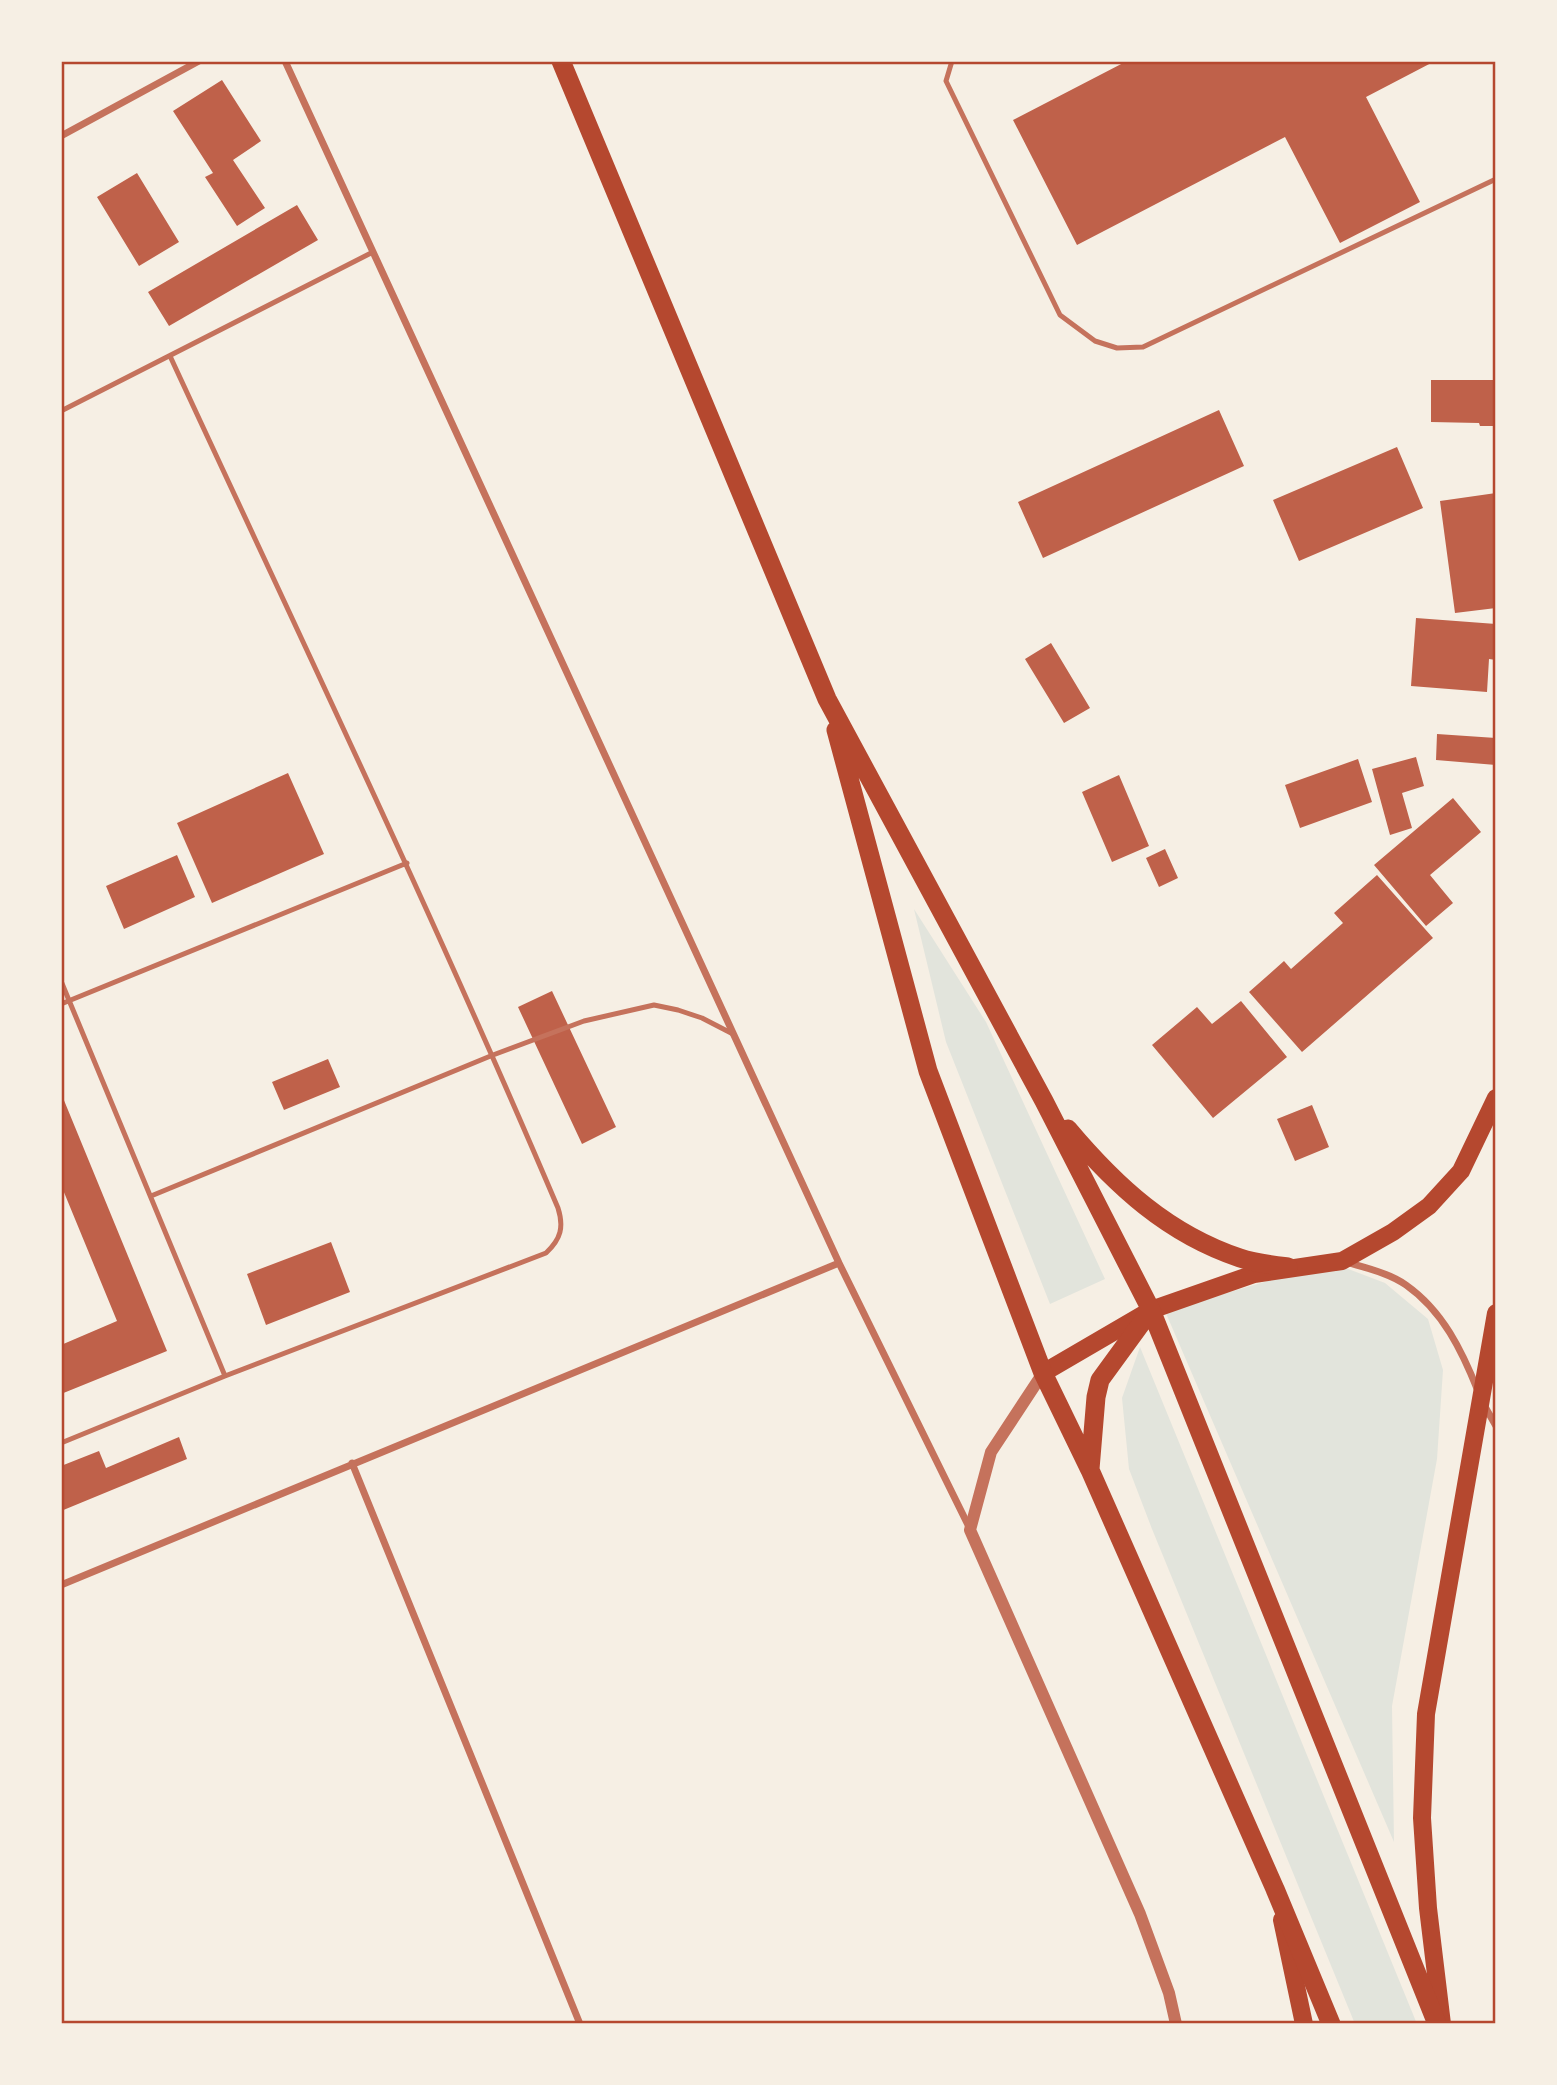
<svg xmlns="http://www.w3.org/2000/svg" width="1557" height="2085" font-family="'Public Sans',sans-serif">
	<rect width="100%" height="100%" fill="#f6efe4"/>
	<!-- green -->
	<path fill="#e2e4dc" d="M914,909L986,1022L1105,1279L1050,1304L946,1042Z
		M1343,1267L1385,1283L1428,1319L1443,1370L1437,1459L1392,1706L1394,1842L1165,1311L1295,1273Z
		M1140,1347L1417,2024H1355L1152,1529L1129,1469L1122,1398Z"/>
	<!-- building -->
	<path fill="#bf614a" d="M1127,61H1435L1366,97L1420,202L1340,243L1285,137L1077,245L1013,120Z
		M222,80L261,141L233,160L265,208L237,226L205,177L213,173L173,111Z
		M137,173L179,242L139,266L97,197Z
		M297,205L318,240L169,326L148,292Z
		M1431,380H1496V426H1480L1479,423L1431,422Z
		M1219,410L1244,466L1043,558L1018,502Z
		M1397,447L1423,508L1299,561L1273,500Z
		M1496,493V608L1455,613L1440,501Z
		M1416,618L1496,624V660L1489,659L1487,692L1411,686Z
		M1051,643L1090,708L1064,723L1025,659Z
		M1437,734L1496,738V765L1436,760Z
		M1416,757L1424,786L1402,793L1412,828L1390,835L1372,769Z
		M1358,759L1372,802L1300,828L1285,785Z
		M288,773L324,854L212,903L177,823Z
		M1119,775L1149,846L1112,862L1082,792Z
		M1453,798L1481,832L1430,875L1453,903L1426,926L1374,865Z
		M1165,849L1178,878L1159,887L1146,858Z
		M177,855L195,897L124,929L106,886Z
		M1377,875L1433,938L1302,1052L1249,992L1284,961L1291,969L1343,923L1334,913Z
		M552,991L616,1127L582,1144L518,1007Z
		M1241,1001L1287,1057L1213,1118L1152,1045L1197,1007L1212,1024Z
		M328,1059L340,1087L284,1110L272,1082Z
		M61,1093L167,1351L61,1394V1345L117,1321L61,1185Z
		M1312,1105L1329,1147L1295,1161L1277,1119Z
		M331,1242L350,1292L266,1325L247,1274Z
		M179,1437L187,1459L61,1511V1466L99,1451L106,1468Z"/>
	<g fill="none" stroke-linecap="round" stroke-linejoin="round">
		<!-- service -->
		<path stroke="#c5725c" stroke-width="5" d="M952,61L946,81L1060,315L1095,341L1117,348L1143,347L1496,179
			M61,411L373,252
			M61,981L225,1376
			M61,1004L407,863
			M151,1196L493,1055L584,1021L654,1005L678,1010L702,1018L733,1034
			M61,1443L225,1376L546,1253C561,1239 564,1227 558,1208C436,921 301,639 170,356"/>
		<!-- minor -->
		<path stroke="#c5725c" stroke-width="7" d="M285,61L839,1263L970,1529
			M61,136L199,61
			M1346,1262C1366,1268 1389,1273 1406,1285C1443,1311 1462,1351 1478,1391
			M1484,1405L1496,1426
			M352,1463L580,2024
			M61,1585L839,1263"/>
		<!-- tertiary -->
		<path stroke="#c5725c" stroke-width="12" d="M1043,1373L991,1452L970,1530L1140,1914L1169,1993L1176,2024"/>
		<!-- primary -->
		<path stroke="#b5482f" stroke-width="18" d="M1043,1373L1151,1310L1254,1274L1342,1261L1393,1232L1429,1206L1461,1171L1496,1098
			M1282,1920L1304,2024
			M1442,2024L1428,1908L1422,1818L1426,1714L1496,1313"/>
		<!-- trunk -->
		<path stroke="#b5482f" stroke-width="19" d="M561,61L827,699L1044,1101L1151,1310L1437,2024
			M836,730L928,1071L1043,1373L1090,1470L1275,1889L1331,2024
			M1068,1129C1116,1186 1168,1234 1240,1258C1255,1263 1272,1265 1288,1267
			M1090,1469L1096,1397L1100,1380L1151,1310"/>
	</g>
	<!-- border -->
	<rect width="1557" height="2085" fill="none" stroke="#f6efe4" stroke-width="126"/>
	<rect x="63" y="63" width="1431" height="1959" fill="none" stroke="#b5482f" stroke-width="2.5"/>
</svg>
